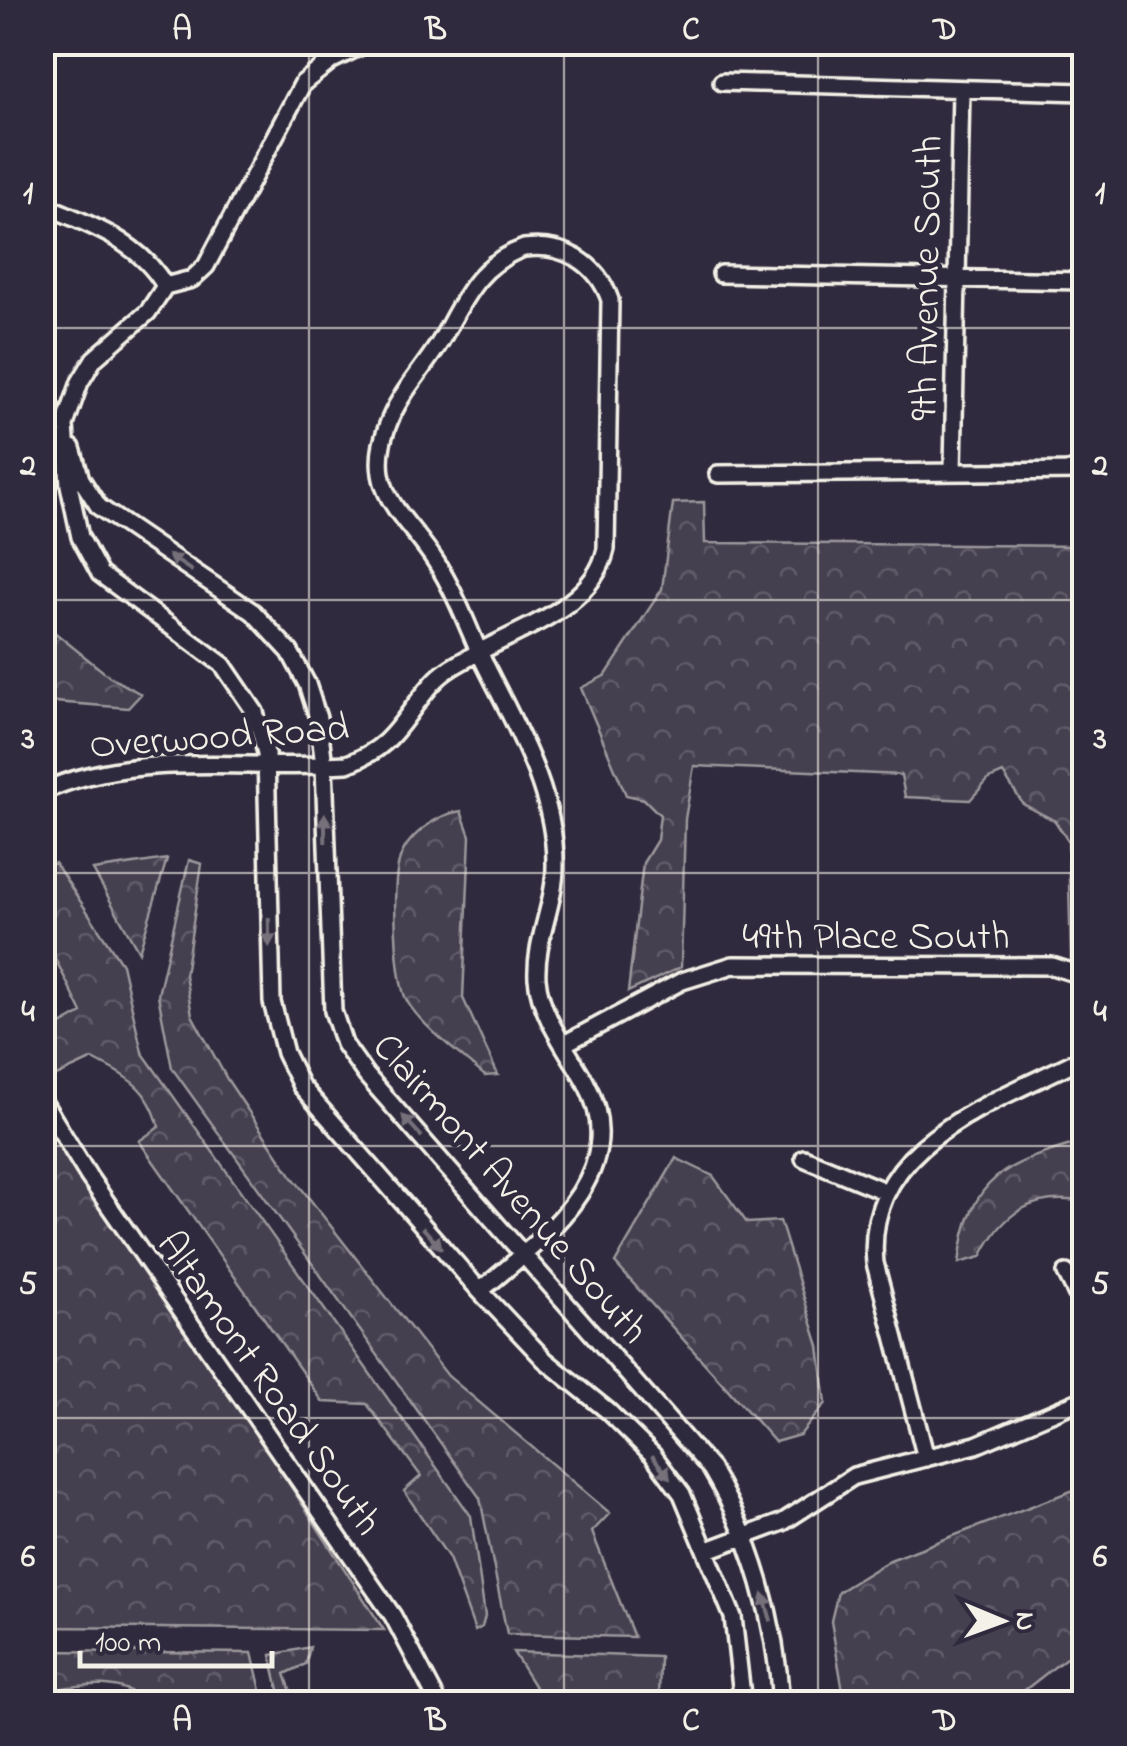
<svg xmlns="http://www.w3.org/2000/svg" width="1127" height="1746" font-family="'Indie Flower',sans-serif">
	<defs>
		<pattern id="forest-crowns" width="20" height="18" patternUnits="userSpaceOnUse" patternTransform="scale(2.5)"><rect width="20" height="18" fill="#454050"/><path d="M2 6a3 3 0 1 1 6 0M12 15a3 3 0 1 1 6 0" fill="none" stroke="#605c69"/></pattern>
	</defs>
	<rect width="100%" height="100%" fill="#2f2a3d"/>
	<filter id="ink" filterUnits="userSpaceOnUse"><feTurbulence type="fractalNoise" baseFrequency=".01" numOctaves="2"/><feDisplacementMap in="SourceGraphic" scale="20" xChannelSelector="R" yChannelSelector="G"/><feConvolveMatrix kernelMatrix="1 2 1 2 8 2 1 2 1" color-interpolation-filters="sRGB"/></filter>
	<g filter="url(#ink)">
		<!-- forest -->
		<path fill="url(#forest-crowns)" stroke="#9c989c" stroke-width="2.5" d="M704,502L705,543L1084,546V967L1071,962L1068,841L1055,821L1023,804L1003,773L989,779L970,800L905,797L901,775L694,766L685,819L681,967L628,992L643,863L657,840L660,815L644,799L626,795L581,688L606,675L662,589L673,503Z
			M43,623L110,677L141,694L128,708L43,701Z
			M461,811L470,836L463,998L498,1075L485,1076C462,1056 421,1026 407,1001C395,980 392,887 399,862C405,837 437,814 461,811Z
			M167,859L139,952L93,870Z
			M189,860L202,864L185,975L192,1015L227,1079L291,1175L448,1376L610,1513L592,1532L634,1637L507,1634L480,1498L172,1068L158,995Z
			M55,863L122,964L142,1052L471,1516L485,1616L482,1627L475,1631L449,1558L404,1491L421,1476L367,1404L323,1402L139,1141L159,1127C149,1088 128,1077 93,1059L50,1079L43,1067V1035L82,1013L43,934V868Z
			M43,1105L384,1630L43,1627Z
			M1084,1141V1202C1033,1193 1003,1212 981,1257L959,1263C970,1174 1006,1164 1084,1141Z
			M676,1158L713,1176L747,1223L780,1221L819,1346L826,1403L800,1435L775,1442L615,1263Z
			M1084,1486V1644L1021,1693L973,1703H845L831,1621L838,1592L890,1560Z
			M310,1647L306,1664L285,1674L295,1703H282L271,1655Z
			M42,1651L252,1653L264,1703H146C120,1675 77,1686 43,1691Z
			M513,1652L660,1657L659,1703H545Z"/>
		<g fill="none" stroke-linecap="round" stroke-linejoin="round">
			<defs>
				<path id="minor" d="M369,42L332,60L303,83L206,266L192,279L165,286L148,312L94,359L80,382L65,425L69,485L80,537L100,574L223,665L255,712L266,753L272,1002L285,1053L301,1086L480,1291L545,1360L608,1411L653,1455L682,1494L733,1617L743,1704
					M722,82L1084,92
					M42,204C89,225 139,240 165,286
					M524,248C563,243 597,262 610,300L606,549C594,605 525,627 479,652C466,622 454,590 436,562C406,515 363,492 387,427C398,395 423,370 440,342C463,302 476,265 524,248Z
					M721,274L1084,281
					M42,424L65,425
					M72,448L81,479L99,507L253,612L290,652L307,684L318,718L324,765L333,1011L344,1044L366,1075L711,1469C753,1540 776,1622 781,1704
					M953,469L961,90
					M718,474L1084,471
					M42,792C135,749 246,771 347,764C396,746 400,720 433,683C445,669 463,661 479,652C511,719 556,789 555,866C555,904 535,940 537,978C540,1015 567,1049 585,1081C635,1173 542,1239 480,1291
					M564,1044L682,981L733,965L1052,966L1084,976
					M42,1100L89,1177L393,1616L439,1704
					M804,1158L884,1191
					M1066,1273L1084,1308
					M926,1458L875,1263C863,1141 996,1103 1084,1057
					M708,1550L783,1522L854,1476L976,1445L1084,1399"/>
			</defs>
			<!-- minor casing -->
			<use href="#minor" stroke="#f4f1e8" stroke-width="22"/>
			<!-- minor -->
			<use href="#minor" stroke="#2f2a3d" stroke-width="15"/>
		</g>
		<!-- one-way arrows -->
		<defs><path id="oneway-solid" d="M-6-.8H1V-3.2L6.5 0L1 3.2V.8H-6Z" transform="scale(2.5)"/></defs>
		<g fill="#747079">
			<use href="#oneway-solid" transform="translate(180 563) rotate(-146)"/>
			<use href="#oneway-solid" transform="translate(325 828) rotate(-91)"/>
			<use href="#oneway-solid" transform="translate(269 932) rotate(89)"/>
			<use href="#oneway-solid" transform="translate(412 1126) rotate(-132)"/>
			<use href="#oneway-solid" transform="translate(432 1238) rotate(48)"/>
			<use href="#oneway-solid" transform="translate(661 1467) rotate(52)"/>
			<use href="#oneway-solid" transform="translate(767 1607) rotate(-106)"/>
		</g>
	</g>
	<!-- grid -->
	<path fill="none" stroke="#f4f1e8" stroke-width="2.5" stroke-opacity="0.55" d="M309,42V1704M564,42V1704M818,42V1704M42,328H1084M42,600H1084M42,873H1084M42,1146H1084M42,1418H1084"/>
	<g text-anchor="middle" stroke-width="9" stroke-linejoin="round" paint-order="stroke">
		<!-- street labels -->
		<g font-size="40" fill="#f4f1e8" stroke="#2f2a3d">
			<text transform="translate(924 278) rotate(-89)" y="14">9th Avenue South</text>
			<text transform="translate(219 734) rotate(-4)" y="14">Overwood Road</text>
			<text x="876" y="948">49th Place South</text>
			<text transform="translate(512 1187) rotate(49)" y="14">Clairmont Avenue South</text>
			<text transform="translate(271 1382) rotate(55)" y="14">Altamont Road South</text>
		</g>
	</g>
	<!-- margin -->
	<rect width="1127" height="1746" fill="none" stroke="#2f2a3d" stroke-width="110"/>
	<!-- north arrow -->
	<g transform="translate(1002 1621) rotate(91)" stroke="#2f2a3d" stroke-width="8" paint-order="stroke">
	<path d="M0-8L18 38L0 25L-18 38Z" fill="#f4f1e8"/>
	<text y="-15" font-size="28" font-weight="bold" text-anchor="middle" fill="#f4f1e8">N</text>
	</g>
	<!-- scale -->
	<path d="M80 1651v15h192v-15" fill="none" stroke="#f4f1e8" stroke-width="5"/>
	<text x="95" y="1651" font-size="30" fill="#f4f1e8" stroke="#2f2a3d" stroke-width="8" paint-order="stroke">100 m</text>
	<rect x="55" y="55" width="1017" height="1636" fill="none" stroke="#f4f1e8" stroke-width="4"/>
	<g font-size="32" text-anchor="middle" font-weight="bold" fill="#f4f1e8">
		<text x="182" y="39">A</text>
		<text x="436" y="39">B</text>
		<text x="691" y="39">C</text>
		<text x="945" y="39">D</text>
		<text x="28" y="203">1</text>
		<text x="1100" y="203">1</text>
		<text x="28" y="475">2</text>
		<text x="1100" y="475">2</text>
		<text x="28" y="748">3</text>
		<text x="1100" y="748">3</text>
		<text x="28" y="1021">4</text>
		<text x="1100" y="1021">4</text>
		<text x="28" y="1293">5</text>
		<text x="1100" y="1293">5</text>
		<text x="28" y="1566">6</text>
		<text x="1100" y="1566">6</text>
		<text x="182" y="1730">A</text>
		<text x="436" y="1730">B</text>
		<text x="691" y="1730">C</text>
		<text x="945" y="1730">D</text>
	</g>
</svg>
